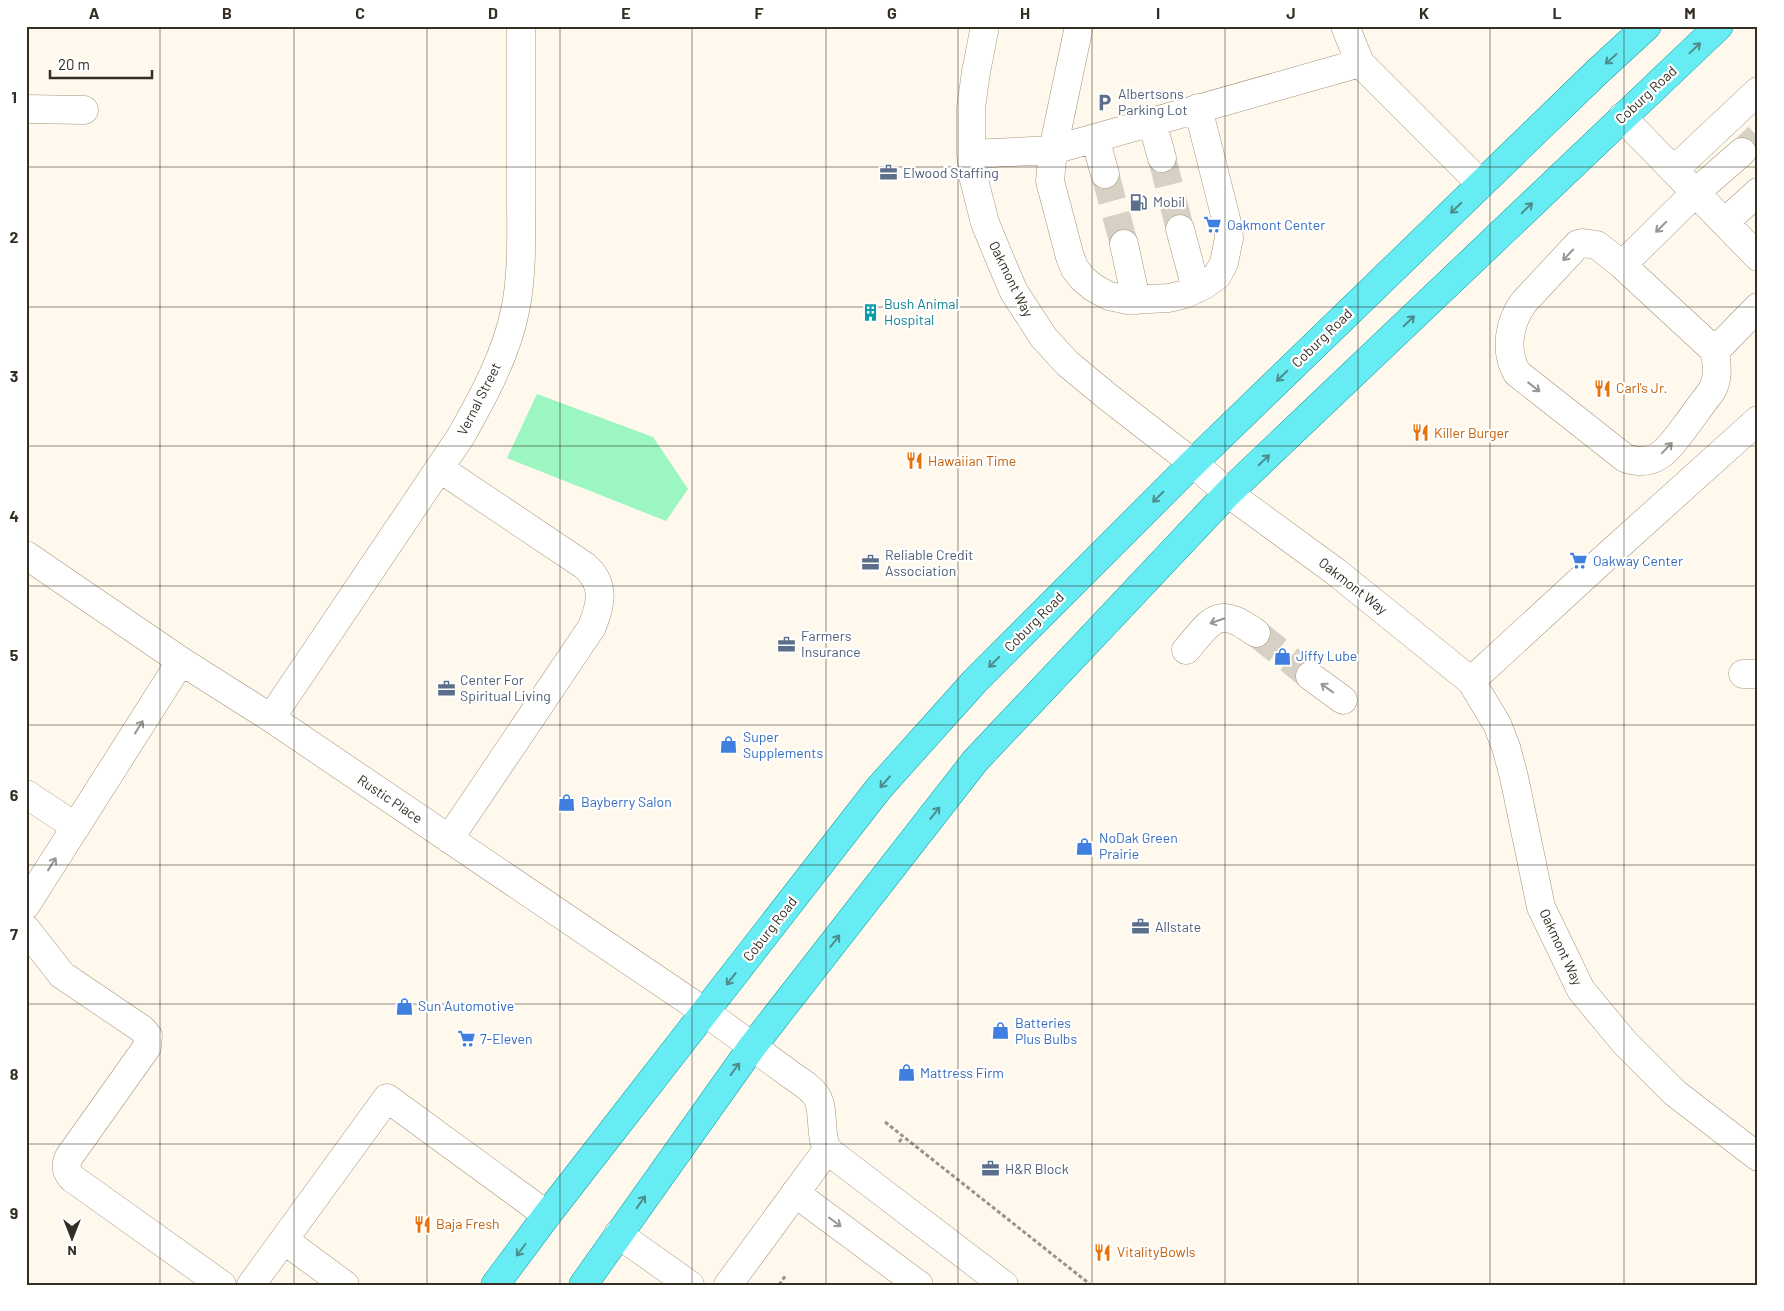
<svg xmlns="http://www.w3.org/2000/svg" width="1784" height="1311" font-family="Barlow,sans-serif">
	<rect width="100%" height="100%" fill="#fff8ed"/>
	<!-- green -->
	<path fill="#9cf6c1" d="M537,394L653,437L688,489L666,521L507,458Z"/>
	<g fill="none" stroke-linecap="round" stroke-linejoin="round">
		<!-- minor-tunnel -->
		<path stroke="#d6d0c5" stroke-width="28" stroke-dasharray="28 14" stroke-linecap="butt" d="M1742,152L1758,137
			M1162,158L1180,229
			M1105,174L1124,244
			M1256,633L1310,676"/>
		<defs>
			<path id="minor" d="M985,26L976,72L971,108V154L974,180L985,223L1002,264L1014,292L1044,338L1068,364L1108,397L1193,463L1228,493L1336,572L1471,681L1497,724L1506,747L1514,777L1541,907L1581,990L1625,1043L1675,1093L1758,1157
				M1079,26L1053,150L1360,63
				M1345,26L1360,63L1481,184
				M26,109L84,110
				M1622,117L1758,257
				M1152,122L1162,158
				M1095,138L1105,174
				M971,154L1053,150L1050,181L1070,257L1075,269L1083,279L1094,288L1109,296L1128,300L1169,298L1185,294L1202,286L1217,276L1224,263L1229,238L1228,227L1198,108
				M1674,170L1758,91
				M1725,222L1758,192
				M1180,229L1196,289
				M1124,244L1136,300
				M1622,265L1696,192L1742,152
				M1715,351C1717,366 1719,379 1711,392C1702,403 1694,415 1685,427C1668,449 1656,469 1625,458L1517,373C1504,351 1509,322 1524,302L1578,244L1583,243L1597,245L1622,265L1715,351L1758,307
				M439,468L585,566C606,585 601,604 592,627L449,839
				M26,555L181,661L271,718L705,1012C733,1032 760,1052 787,1072C796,1079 811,1087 817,1097C825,1111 819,1133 827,1150L1004,1285
				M1186,650C1213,619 1217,605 1256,633
				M1743,674H1758
				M1310,676L1343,700
				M1471,681L1597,565L1758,420
				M271,718L461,436C483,397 506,355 515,311C523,273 521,232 521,193C521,138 521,82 521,26
				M26,794L76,827
				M26,905L181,661
				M26,929L62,975L142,1029L148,1036L147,1047L69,1157C65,1166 66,1171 72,1178L222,1285
				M795,1193L919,1285
				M618,1234L690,1285
				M284,1240L345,1285
				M251,1285L387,1098L547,1215
				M728,1285L827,1150"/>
			<path id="major" d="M495,1285L547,1215L879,788L975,681L1193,463L1597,72L1647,26
				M583,1285L752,1047L975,761L1228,493L1719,26"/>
		</defs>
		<!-- minor casing -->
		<use href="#minor" stroke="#a5957a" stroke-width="29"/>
		<!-- major casing -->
		<use href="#major" stroke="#14a2a6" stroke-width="29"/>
		<!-- path -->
		<path stroke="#999388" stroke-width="3" stroke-dasharray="4 2.5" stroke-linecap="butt" d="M885,1122L1091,1285
			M899,1142L903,1137
			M779,1285L786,1275"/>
		<!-- minor -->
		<use href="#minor" stroke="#fff" stroke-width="28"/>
		<!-- major -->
		<use href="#major" stroke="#67ecf4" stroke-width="28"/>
	</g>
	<!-- one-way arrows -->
	<defs><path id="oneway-shaft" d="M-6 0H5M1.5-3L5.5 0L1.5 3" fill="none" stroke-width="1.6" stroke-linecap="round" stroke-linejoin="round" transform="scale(1.25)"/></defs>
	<g stroke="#4e8d8c">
		<use href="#oneway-shaft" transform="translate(1695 48) rotate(-43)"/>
		<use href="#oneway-shaft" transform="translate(1611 59) rotate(138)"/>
		<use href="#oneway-shaft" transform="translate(1456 208) rotate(136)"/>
		<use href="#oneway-shaft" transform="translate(1527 208) rotate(-44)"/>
		<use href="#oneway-shaft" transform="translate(1409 321) rotate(-44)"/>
		<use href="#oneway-shaft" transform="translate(1282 376) rotate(136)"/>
		<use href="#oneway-shaft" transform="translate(1264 460) rotate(-44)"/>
		<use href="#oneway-shaft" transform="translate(1158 497) rotate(135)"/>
		<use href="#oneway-shaft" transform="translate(994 662) rotate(135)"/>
		<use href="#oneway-shaft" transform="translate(885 782) rotate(131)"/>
		<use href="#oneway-shaft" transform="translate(935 813) rotate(-52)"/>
		<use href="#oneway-shaft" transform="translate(835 941) rotate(-52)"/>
		<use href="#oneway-shaft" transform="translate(731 979) rotate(128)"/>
		<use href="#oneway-shaft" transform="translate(735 1069) rotate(-54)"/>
		<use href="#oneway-shaft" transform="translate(641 1202) rotate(-55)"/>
		<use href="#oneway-shaft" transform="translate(521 1250) rotate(127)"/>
	</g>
	<g stroke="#9a9691">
		<use href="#oneway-shaft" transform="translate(1661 227) rotate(135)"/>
		<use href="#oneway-shaft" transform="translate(1568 255) rotate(133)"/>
		<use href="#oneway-shaft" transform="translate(1534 387) rotate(38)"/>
		<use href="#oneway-shaft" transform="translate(1667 448) rotate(-46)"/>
		<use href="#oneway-shaft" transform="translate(1217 621) rotate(161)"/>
		<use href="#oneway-shaft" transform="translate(1327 688) rotate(-144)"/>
		<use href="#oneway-shaft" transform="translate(139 727) rotate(-58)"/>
		<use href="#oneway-shaft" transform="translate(52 864) rotate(-58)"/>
		<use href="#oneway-shaft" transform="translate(835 1222) rotate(37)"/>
	</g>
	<!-- grid -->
	<path fill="none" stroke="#342e23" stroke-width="1" stroke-opacity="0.55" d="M160,26V1285M294,26V1285M427,26V1285M560,26V1285M692,26V1285M826,26V1285M958,26V1285M1092,26V1285M1225,26V1285M1358,26V1285M1490,26V1285M1624,26V1285M26,167H1758M26,307H1758M26,446H1758M26,586H1758M26,725H1758M26,865H1758M26,1004H1758M26,1144H1758"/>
	<!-- icons -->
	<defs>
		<symbol id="parking-bare" viewBox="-9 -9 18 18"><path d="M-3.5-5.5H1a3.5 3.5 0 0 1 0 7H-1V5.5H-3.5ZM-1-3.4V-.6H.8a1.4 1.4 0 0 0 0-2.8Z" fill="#5c6f8a" stroke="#fff" stroke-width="2.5" paint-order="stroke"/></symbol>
		<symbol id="office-bare" viewBox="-9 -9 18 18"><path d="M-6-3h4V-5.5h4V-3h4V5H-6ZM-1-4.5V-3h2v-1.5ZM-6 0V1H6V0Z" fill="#5c6f8a" stroke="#fff" stroke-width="2.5" paint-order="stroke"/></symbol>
		<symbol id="fuel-bare" viewBox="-9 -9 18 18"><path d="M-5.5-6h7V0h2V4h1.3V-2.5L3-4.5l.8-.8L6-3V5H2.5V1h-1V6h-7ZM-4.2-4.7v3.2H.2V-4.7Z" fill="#5c6f8a" stroke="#fff" stroke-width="2.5" paint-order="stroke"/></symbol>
		<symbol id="supermarket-bare" viewBox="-9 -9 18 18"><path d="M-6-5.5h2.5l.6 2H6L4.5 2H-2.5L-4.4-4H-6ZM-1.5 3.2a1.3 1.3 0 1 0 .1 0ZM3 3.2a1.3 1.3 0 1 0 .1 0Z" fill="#3f7fe0" stroke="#fff" stroke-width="2.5" paint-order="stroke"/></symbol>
		<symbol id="building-bare" viewBox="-9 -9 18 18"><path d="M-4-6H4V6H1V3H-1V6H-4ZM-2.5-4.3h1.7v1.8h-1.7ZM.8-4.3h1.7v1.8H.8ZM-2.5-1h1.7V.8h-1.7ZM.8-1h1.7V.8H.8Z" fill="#0f9aa8" stroke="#fff" stroke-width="2.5" paint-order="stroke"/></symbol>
		<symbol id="restaurant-bare" viewBox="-9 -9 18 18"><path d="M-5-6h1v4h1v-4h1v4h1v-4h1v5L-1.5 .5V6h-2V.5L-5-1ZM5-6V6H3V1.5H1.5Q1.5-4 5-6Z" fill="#e8710a" stroke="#fff" stroke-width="2.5" paint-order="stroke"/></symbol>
		<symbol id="shop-bare" viewBox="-9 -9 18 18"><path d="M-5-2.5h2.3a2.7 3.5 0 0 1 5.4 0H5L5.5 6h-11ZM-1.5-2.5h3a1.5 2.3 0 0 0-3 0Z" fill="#3f7fe0" stroke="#fff" stroke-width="2.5" paint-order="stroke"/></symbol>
	</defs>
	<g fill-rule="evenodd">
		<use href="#parking-bare" x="1092" y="90" width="25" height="25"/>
		<use href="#office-bare" x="876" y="160" width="25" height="25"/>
		<use href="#fuel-bare" x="1126" y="190" width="25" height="25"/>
		<use href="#supermarket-bare" x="1200" y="212" width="25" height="25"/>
		<use href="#building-bare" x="858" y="300" width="25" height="25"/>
		<use href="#restaurant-bare" x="1590" y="376" width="25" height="25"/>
		<use href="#restaurant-bare" x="1408" y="420" width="25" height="25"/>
		<use href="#restaurant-bare" x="902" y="448" width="25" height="25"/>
		<use href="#supermarket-bare" x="1566" y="548" width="25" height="25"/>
		<use href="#office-bare" x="858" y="550" width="25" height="25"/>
		<use href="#office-bare" x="774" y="632" width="25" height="25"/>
		<use href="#shop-bare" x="1270" y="644" width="25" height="25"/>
		<use href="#office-bare" x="434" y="676" width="25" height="25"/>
		<use href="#shop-bare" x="716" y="732" width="25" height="25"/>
		<use href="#shop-bare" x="554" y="790" width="25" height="25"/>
		<use href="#shop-bare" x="1072" y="834" width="25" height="25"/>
		<use href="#office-bare" x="1128" y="914" width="25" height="25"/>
		<use href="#shop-bare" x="392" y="994" width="25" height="25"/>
		<use href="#shop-bare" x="988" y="1018" width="25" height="25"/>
		<use href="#supermarket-bare" x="454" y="1026" width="25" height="25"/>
		<use href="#shop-bare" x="894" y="1060" width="25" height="25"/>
		<use href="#office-bare" x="978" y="1156" width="25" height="25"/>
		<use href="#restaurant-bare" x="410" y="1212" width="25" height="25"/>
		<use href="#restaurant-bare" x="1090" y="1240" width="25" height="25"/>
	</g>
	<g text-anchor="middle" stroke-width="4.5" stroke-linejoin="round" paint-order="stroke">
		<!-- service labels -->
		<g font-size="14" fill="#4e5e75" stroke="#fff" text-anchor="start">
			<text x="1118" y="99">Albertsons<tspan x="1118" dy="16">Parking Lot</tspan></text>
			<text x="903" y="178">Elwood Staffing</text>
			<text x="1153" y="207">Mobil</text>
			<text x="885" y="560">Reliable Credit<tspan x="885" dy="16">Association</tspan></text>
			<text x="801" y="641">Farmers<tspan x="801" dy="16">Insurance</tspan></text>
			<text x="460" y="685">Center For<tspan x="460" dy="16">Spiritual Living</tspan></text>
			<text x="1155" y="932">Allstate</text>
			<text x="1005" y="1174">H&amp;R Block</text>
		</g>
		<!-- street labels -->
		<g font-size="14" fill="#342e23" stroke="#fff">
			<text transform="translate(1646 95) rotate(-43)" y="5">Coburg Road</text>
			<text transform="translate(1011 279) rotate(64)" y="5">Oakmont Way</text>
			<text transform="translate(1322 338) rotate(-44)" y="5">Coburg Road</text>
			<text transform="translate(479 399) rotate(-63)" y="5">Vernal Street</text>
			<text transform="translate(1353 586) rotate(38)" y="5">Oakmont Way</text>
			<text transform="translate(1034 622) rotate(-45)" y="5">Coburg Road</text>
			<text transform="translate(390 799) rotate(34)" y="5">Rustic Place</text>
			<text transform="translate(770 929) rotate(-52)" y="5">Coburg Road</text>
			<text transform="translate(1561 947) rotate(65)" y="5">Oakmont Way</text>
		</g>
		<!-- shop labels -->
		<g font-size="14" fill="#366cbe" stroke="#fff" text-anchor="start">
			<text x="1227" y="230">Oakmont Center</text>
			<text x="1593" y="566">Oakway Center</text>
			<text x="1296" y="661">Jiffy Lube</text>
			<text x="743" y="742">Super<tspan x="743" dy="16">Supplements</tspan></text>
			<text x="581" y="807">Bayberry Salon</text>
			<text x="1099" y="843">NoDak Green<tspan x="1099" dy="16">Prairie</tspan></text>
			<text x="418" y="1011">Sun Automotive</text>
			<text x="1015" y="1028">Batteries<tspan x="1015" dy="16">Plus Bulbs</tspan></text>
			<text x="480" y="1044">7-Eleven</text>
			<text x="920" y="1078">Mattress Firm</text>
		</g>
		<!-- culture labels -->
		<g font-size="14" fill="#0d838f" stroke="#fff" text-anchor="start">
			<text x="884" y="309">Bush Animal<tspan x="884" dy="16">Hospital</tspan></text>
		</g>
		<!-- food labels -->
		<g font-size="14" fill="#c56008" stroke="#fff" text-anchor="start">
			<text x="1616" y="393">Carl's Jr.</text>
			<text x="1434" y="438">Killer Burger</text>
			<text x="928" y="466">Hawaiian Time</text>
			<text x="436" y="1229">Baja Fresh</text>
			<text x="1117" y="1257">VitalityBowls</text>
		</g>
	</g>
	<!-- border -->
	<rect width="1784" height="1311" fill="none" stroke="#ffffff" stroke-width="55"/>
	<!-- north arrow -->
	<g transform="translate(72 1238) rotate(180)" stroke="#ffffff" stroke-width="4" paint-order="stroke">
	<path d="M0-4L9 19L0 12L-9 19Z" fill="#342e23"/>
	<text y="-8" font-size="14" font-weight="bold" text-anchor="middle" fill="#342e23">N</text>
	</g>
	<!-- scale -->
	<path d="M50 70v8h102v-8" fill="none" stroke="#342e23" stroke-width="2.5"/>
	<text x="58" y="70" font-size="15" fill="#342e23" stroke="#ffffff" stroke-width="4" paint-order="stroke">20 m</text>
	<rect x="28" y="28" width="1728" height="1256" fill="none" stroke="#342e23" stroke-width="2"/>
	<g font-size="16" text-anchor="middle" font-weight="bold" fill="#342e23">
		<text x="94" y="19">A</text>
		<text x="227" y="19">B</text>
		<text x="360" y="19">C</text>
		<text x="493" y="19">D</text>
		<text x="626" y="19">E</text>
		<text x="759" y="19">F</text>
		<text x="892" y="19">G</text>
		<text x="1025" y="19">H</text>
		<text x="1158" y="19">I</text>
		<text x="1291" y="19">J</text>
		<text x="1424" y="19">K</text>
		<text x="1557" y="19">L</text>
		<text x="1690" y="19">M</text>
		<text x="14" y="103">1</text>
		<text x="14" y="243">2</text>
		<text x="14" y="382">3</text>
		<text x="14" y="522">4</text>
		<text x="14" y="661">5</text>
		<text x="14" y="801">6</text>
		<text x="14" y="940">7</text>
		<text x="14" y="1080">8</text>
		<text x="14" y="1219">9</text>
	</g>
</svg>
